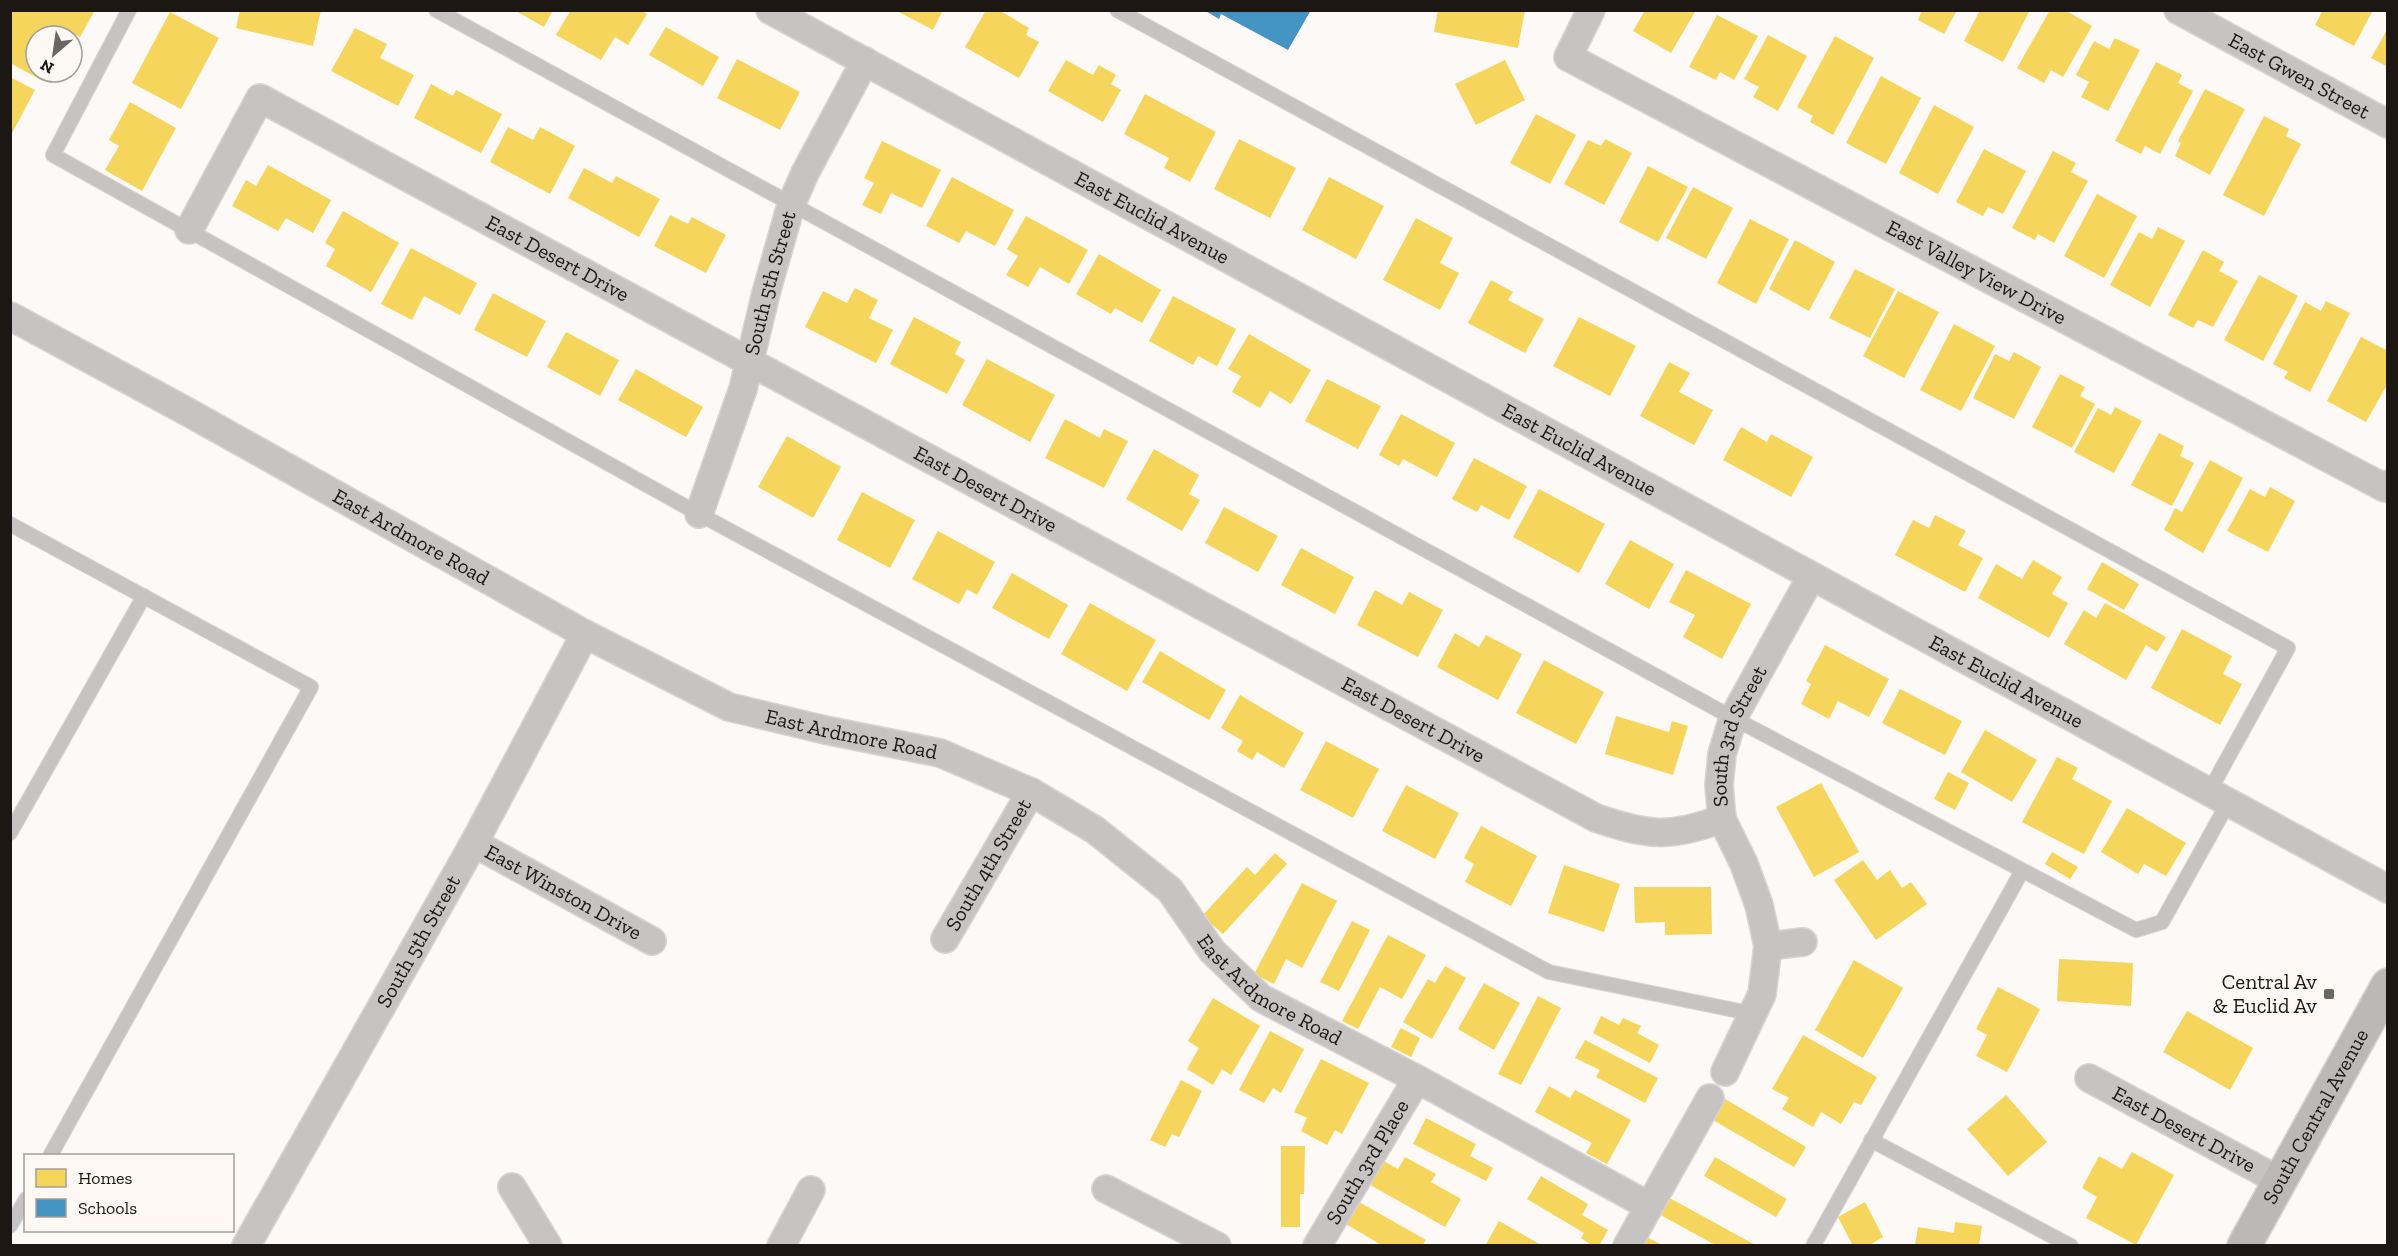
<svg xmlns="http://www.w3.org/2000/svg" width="2398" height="1256" font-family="'Zilla Slab',serif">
	<rect width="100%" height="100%" fill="#fcf9f6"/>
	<!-- homes -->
	<path fill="#f6d55c" d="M10,10H95L80,37L70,32L68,36H36V72H48L43,81L10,63Z
		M240,10H321L313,46L236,28Z
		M514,10H553L544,27Z
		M571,10H641L647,14L628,45L615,37L601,60L556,35Z
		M895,10H943L933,30Z
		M986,10H999L1029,28L1026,35L1039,42L1019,78L965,47Z
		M1438,10H1525L1518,48L1434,32Z
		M1645,10H1696L1671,53L1633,31Z
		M1922,10H1957L1944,34L1918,20Z
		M1980,10H2030L2003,62L1964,41Z
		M2050,10H2065L2092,26L2063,77L2051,70L2044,83L2017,68Z
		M2323,10H2373L2354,46L2315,25Z
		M170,12L219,38L181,109L132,83Z
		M1717,15L1758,36L1734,80L1720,72L1716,80L1689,67Z
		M666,27L719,57L703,86L649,55Z
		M355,28L387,44L380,58L414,75L398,106L331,71Z
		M2388,28V67L2371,58Z
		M1768,35L1807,56L1778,111L1753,97L1759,87L1744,79Z
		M1835,36L1874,58L1833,135L1810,122L1813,116L1797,107Z
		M2115,38L2140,50L2108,111L2081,97L2089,82L2076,75L2094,41L2109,49Z
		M737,59L800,92L780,130L717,98Z
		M1066,60L1093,75L1099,65L1116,75L1111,84L1121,90L1103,122L1048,91Z
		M1505,60L1525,100L1476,125L1455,84Z
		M2156,62L2182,75L2178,83L2193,91L2160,154L2145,146L2141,154L2115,141Z
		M1881,76L1921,98L1886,164L1846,143Z
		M10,77L35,90L10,137Z
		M431,84L453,96L456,90L502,114L481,153L414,118Z
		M2205,89L2245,109L2210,175L2175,156L2181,143L2178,141Z
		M1145,94L1216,132L1190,182L1164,168L1169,158L1124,134Z
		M130,102L176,128L142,191L105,170L119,146L109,140Z
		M1934,105L1974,127L1938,194L1899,173Z
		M1536,114L1576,135L1550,184L1510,163Z
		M2264,116L2289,129L2286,136L2301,144L2264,216L2223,195Z
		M508,127L533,140L540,127L575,146L550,194L490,162Z
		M1239,139L1296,168L1270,218L1214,189Z
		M1605,139L1632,153L1604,205L1564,184L1588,140L1601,146Z
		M882,141L941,170L922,208L891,193L881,214L862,205L874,183L864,178Z
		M1984,149L2026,171L2003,214L1988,207L1983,216L1956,202Z
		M2053,151L2076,163L2071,172L2088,181L2054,243L2038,234L2035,240L2012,228Z
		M268,165L331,200L313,233L286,218L278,231L232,206L246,180L256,186Z
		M1648,166L1688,187L1658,242L1619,222Z
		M584,168L612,183L616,176L660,199L639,237L568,198Z
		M952,177L1014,210L995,246L966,231L959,243L926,226Z
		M1329,177L1384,206L1356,259L1302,230Z
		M1693,187L1733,208L1706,259L1666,238Z
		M2097,194L2137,216L2104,278L2064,256Z
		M343,211L399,243L371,292L326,266L335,249L325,243Z
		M670,215L688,224L692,217L726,235L706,273L654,246Z
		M1026,216L1088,250L1069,284L1040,267L1028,287L1006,275L1018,256L1007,249Z
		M1416,218L1453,238L1440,263L1459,273L1440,310L1383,280Z
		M1750,219L1789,239L1756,304L1717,283Z
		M2158,227L2185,241L2150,307L2110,285L2139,232L2152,239Z
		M1795,240L1835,262L1809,311L1769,289Z
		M411,248L477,283L460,315L424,296L412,320L381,304Z
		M2203,250L2224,262L2219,271L2238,281L2213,327L2198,320L2193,328L2168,315Z
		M1099,254L1161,290L1142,323L1115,308L1111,314L1076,294Z
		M1855,269L1895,289L1870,338L1829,318Z
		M2259,275L2298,296L2263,361L2224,340Z
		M1491,280L1513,292L1508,300L1544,319L1525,353L1468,323Z
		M855,288L878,300L869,318L893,330L876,363L805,327L823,291L847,303Z
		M1898,291L1939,312L1904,378L1863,356Z
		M493,293L546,321L527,357L474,330Z
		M1173,296L1236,329L1217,366L1198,356L1193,365L1149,341Z
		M2326,301L2350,313L2310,392L2284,378L2288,372L2273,364L2305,302L2321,311Z
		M914,317L961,342L955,354L965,360L947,394L890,364Z
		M1579,317L1636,346L1610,396L1553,366Z
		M1954,324L1995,346L1961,411L1920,390Z
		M566,332L619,360L600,396L547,367Z
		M1249,334L1311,370L1291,404L1270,391L1260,408L1232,392L1241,376L1228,369Z
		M2361,337L2388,351V383L2366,422L2327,401Z
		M2014,352L2041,367L2014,419L1973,398L1995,354L2009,361Z
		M987,359L1055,395L1030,442L962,405Z
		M1669,362L1690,373L1679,392L1713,410L1694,445L1640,416Z
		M636,369L703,407L686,437L618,400Z
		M2060,374L2085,387L2080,396L2095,404L2072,448L2032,427Z
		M1327,379L1381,406L1358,449L1305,421Z
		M2115,407L2142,421L2114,473L2074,452L2098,408L2111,415Z
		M1401,414L1455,443L1437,477L1403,459L1399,466L1379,455Z
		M1065,419L1100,438L1104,429L1128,441L1104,488L1045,458Z
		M1741,427L1767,442L1771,434L1813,457L1791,497L1723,460Z
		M2159,433L2184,446L2180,456L2194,463L2172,506L2131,485Z
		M787,436L841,467L813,518L758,487Z
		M1154,449L1199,475L1189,494L1200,500L1182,531L1126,499Z
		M1474,458L1527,486L1509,520L1481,505L1477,512L1452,499Z
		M2210,460L2243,478L2203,553L2164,530L2175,508L2182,512Z
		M2270,487L2295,501L2268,552L2227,531L2250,489L2265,497Z
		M1539,489L1605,524L1579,573L1513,537Z
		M862,492L915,520L890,568L837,540Z
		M1224,507L1278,536L1258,572L1205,543Z
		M1935,515L1966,531L1958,545L1983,558L1965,592L1895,555L1913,520L1929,528Z
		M938,531L995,562L977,595L967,589L959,604L912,579Z
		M1630,540L1674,564L1649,609L1605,584Z
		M1301,548L1354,577L1335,614L1281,585Z
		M2033,560L2062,577L2052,594L2068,603L2049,638L1978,598L1996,564L2022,579Z
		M2102,562L2139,584L2124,610L2087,589Z
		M1686,570L1751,604L1722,659L1683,637L1695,615L1669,602Z
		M1012,573L1068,605L1049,639L992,608Z
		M1375,590L1402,605L1409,592L1443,610L1418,657L1357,625Z
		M1090,603L1156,640L1127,691L1061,654Z
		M2105,603L2166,637L2157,652L2146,645L2126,680L2064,644L2084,610L2096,618Z
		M2182,629L2232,656L2223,674L2242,684L2220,725L2151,688Z
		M1455,633L1479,647L1486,635L1522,654L1498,700L1437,667Z
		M1825,645L1889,679L1869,717L1838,701L1829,719L1801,704L1811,684L1806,681Z
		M1160,651L1226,690L1209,720L1142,682Z
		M1544,660L1604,692L1576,744L1516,713Z
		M1900,689L1962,721L1945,755L1882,723Z
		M1240,695L1304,733L1284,768L1257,752L1252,760L1237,751L1243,741L1221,728Z
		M1616,716L1669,732L1672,721L1688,726L1673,775L1605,754Z
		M1985,730L2037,760L2012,802L1961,772Z
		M1326,741L1379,769L1353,818L1300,790Z
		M2057,757L2078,768L2072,779L2112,801L2084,854L2022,822Z
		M1948,772L1969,783L1955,810L1934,799Z
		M1821,783L1859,852L1814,877L1776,807Z
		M1406,785L1459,813L1435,859L1382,831Z
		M2127,808L2186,843L2166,876L2144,864L2138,874L2101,852Z
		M1481,826L1537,856L1511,906L1465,882L1474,864L1464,858Z
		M2052,852L2078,867L2070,879L2045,864Z
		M1275,853L1287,864L1223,934L1202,916L1247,867L1255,875Z
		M1863,860L1877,880L1890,870L1902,888L1911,882L1927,904L1876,940L1834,880Z
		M1564,865L1620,884L1604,932L1548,913Z
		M1302,883L1337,901L1302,968L1286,959L1274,984L1254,974Z
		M1634,887H1711L1712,934L1665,935V922L1635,923Z
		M1352,921L1370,930L1339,991L1320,982Z
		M1388,935L1426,955L1402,999L1380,987L1358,1029L1342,1021Z
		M2059,959L2133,963L2131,1006L2057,1001Z
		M1854,960L1903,988L1863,1058L1815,1030Z
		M1445,966L1466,978L1432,1039L1403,1022L1428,979L1435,983Z
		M1484,983L1520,1003L1494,1050L1458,1029Z
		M1998,987L2040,1009L2007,1072L1976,1056L1987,1035L1976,1029Z
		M1538,996L1561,1008L1521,1085L1498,1074Z
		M1213,998L1260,1026L1231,1075L1222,1069L1213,1085L1187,1069L1199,1048L1188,1041Z
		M2187,1011L2253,1048L2230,1090L2163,1052Z
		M1601,1016L1619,1025L1623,1018L1641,1026L1637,1033L1659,1045L1650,1063L1593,1033Z
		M1401,1028L1420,1038L1411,1057L1391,1047Z
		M1270,1031L1304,1049L1281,1093L1273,1088L1264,1103L1239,1090Z
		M1803,1035L1877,1077L1861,1105L1854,1102L1841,1124L1821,1112L1813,1127L1782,1109L1789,1098L1772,1089Z
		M1585,1040L1658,1078L1645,1103L1596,1077L1600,1070L1575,1058Z
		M1321,1059L1369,1083L1342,1134L1335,1130L1327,1145L1301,1131L1307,1118L1294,1112Z
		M1181,1080L1202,1091L1179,1137L1172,1134L1165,1147L1150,1140Z
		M1549,1086L1570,1098L1575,1090L1631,1120L1607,1164L1586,1153L1592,1143L1535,1112Z
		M2006,1095L2047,1142L2008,1176L1967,1129Z
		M1725,1099L1806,1147L1794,1167L1713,1120Z
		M1426,1118L1476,1144L1470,1156L1493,1168L1486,1181L1413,1144Z
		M1281,1146H1305L1304,1194H1300V1227H1281Z
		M2132,1152L2174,1175L2136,1245L2086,1218L2097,1197L2082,1188L2099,1156L2122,1169Z
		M1405,1157L1436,1174L1431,1182L1461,1199L1445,1227L1365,1182L1378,1158L1398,1169Z
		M1715,1157L1787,1199L1776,1217L1704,1176Z
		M1541,1176L1588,1204L1582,1215L1608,1230L1599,1246H1593L1581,1238L1584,1233L1527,1199Z
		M1666,1196L1757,1246H1717L1657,1213Z
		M1359,1202L1426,1240L1422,1246H1383L1346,1224Z
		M1865,1202L1883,1237L1868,1246H1853L1838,1217Z
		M1499,1221L1543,1246H1485Z
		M1955,1222L1982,1226L1979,1246H1915L1918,1227L1954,1233Z
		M1645,1236L1664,1246H1640Z"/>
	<!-- schools -->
	<path fill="#4393c3" d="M1204,10H1311L1288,50L1221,14L1219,19Z"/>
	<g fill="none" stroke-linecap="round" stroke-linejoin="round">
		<defs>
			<path id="lane" d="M129,10L53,155L699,514L1549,972L1754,1014
				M436,10L1733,718L2136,930L2162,922L2228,803
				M1117,10L2288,648L2209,792
				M10,524L311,687L50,1156
				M10,833L144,596
				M1871,1140L2071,1246
				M10,1226L26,1199
				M1813,1246L2022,871"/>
			<g id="street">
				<path id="s1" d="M770,10L2388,889"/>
				<path id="s2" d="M1591,10L1568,57L2385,488L2388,484"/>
				<path id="s3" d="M2178,10L2388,124"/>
				<path id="s4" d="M189,230L260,98L1596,818C1649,836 1669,838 1722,819"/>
				<path id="s5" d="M10,316L186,411L585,634L729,707L825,730L940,753L1031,792L1095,830L1170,890L1212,951L1261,998L1417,1079L1649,1206"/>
				<path id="s6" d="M699,514L743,389L766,293L791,205L805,173L865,61"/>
				<path id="s7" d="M474,843L652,941"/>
				<path id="s8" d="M945,939L1031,792"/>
				<path d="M1768,946L1803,942"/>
				<path id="s9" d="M1725,1072L1762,994L1768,946L1759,905L1744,864L1722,819L1719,785L1722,754L1733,718L1811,577"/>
				<path id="s10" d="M2089,1078L2280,1181"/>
				<path d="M512,1187L548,1246"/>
				<path d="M1106,1189L1217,1246"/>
				<path id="s11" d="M246,1246L474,843L585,634"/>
				<path d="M781,1246L811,1190"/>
				<path id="s12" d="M1317,1246L1417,1079"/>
				<path d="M1627,1246L1710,1098"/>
			</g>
			<g id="secondary">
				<path id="s13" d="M2244,1246L2388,985"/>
			</g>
		</defs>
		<!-- lane casing -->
		<use href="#lane" stroke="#d7d5d3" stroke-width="16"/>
		<!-- street casing -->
		<use href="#street" stroke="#d7d5d3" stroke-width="30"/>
		<!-- secondary casing -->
		<use href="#secondary" stroke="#d7d5d3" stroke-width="36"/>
		<!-- lane -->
		<use href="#lane" stroke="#c6c3c2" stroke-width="14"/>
		<!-- street -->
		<use href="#street" stroke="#c6c3c2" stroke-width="27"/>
		<!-- secondary -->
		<use href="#secondary" stroke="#bcb8b8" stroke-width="33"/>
	</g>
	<!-- markers -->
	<rect fill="#6a6662" stroke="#fef8f4" stroke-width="2" x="2323" y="988" width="12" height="12" rx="3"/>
	<g text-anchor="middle" stroke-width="6" stroke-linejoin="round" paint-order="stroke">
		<!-- street labels -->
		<g font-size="21" fill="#1c1713" stroke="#fef8f4">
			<text dy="7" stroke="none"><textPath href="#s3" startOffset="138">East Gwen Street</textPath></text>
			<text dy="7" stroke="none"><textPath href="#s1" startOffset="435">East Euclid Avenue</textPath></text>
			<text dy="7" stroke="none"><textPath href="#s4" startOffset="488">East Desert Drive</textPath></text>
			<text dy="7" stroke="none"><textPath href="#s2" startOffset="514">East Valley View Drive</textPath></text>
			<text dy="7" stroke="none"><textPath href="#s6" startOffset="242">South 5th Street</textPath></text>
			<text dy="7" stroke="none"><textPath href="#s1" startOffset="921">East Euclid Avenue</textPath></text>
			<text dy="7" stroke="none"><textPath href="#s4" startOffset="974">East Desert Drive</textPath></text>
			<text dy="7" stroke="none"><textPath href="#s5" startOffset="458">East Ardmore Road</textPath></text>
			<text dy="7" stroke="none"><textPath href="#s1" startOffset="1407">East Euclid Avenue</textPath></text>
			<text dy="7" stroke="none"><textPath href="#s4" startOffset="1460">East Desert Drive</textPath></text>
			<text dy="7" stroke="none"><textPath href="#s5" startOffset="944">East Ardmore Road</textPath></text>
			<text dy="7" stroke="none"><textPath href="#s9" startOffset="357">South 3rd Street</textPath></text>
			<text dy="7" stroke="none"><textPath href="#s8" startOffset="86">South 4th Street</textPath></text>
			<text dy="7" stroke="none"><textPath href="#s7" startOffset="102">East Winston Drive</textPath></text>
			<text dy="7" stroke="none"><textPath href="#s11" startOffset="350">South 5th Street</textPath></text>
			<text dy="7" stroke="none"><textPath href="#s5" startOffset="1448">East Ardmore Road</textPath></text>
			<text dy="7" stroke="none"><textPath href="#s13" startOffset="148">South Central Avenue</textPath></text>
			<text dy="7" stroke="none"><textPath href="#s10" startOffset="108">East Desert Drive</textPath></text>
			<text dy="7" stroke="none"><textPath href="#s12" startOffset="98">South 3rd Place</textPath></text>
		</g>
		<!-- poi labels -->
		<g font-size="21" fill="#1c1713" stroke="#fef8f4" text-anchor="end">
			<text x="2317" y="989">Central Av<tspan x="2317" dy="24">&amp; Euclid Av</tspan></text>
		</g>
	</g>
	<!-- border -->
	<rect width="2398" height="1256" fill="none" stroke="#1c1713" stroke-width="24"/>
	<!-- legend -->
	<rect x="24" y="1154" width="210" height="78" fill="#fef8f4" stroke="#a49e9a" stroke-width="1.5"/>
	<rect x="36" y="1169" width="30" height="18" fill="#f6d55c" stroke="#a49e9a" stroke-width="1.5"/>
	<text x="78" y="1184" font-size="18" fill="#1c1713">Homes</text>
	<rect x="36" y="1199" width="30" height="18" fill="#4393c3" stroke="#a49e9a" stroke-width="1.5"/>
	<text x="78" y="1214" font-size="18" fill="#1c1713">Schools</text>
	<!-- north arrow -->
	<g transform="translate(54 54) rotate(209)"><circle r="28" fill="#fef8f4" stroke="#a49e9a" stroke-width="1.5"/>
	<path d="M0-4.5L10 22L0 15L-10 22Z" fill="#6a6662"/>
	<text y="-9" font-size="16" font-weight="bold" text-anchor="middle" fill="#1c1713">N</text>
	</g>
</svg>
